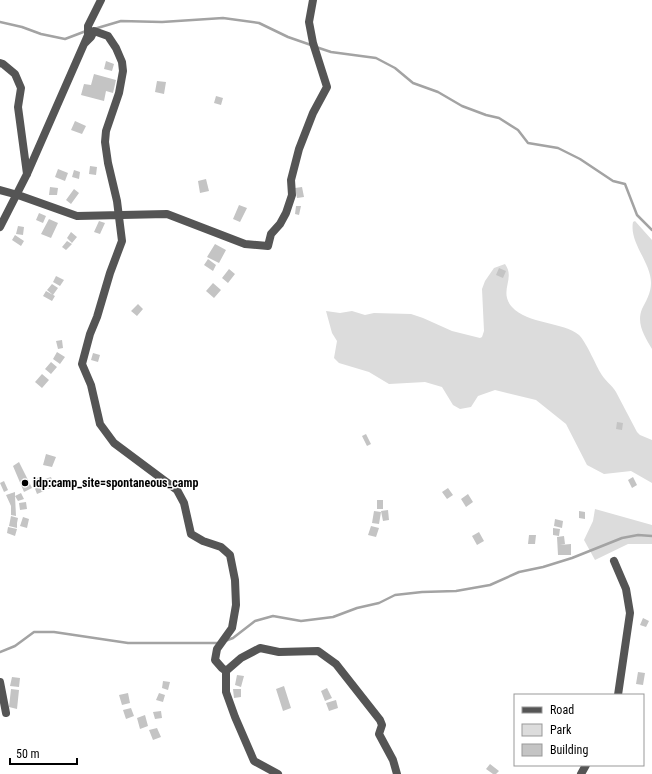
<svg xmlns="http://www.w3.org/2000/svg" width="652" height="774" font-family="'Roboto Condensed',sans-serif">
	<rect width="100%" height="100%" fill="#fff"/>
	<!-- green -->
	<path fill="#dcdcdc" d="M635,221L652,240V349C645,337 636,324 642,309C646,301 651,293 651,283C651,262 629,243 633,222Z
		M505,264C516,279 498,291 512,307C527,324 564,322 579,335C585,340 596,365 600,372C604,380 612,385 616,392C623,405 630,419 637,432L640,435L652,440V483L631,471L604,474L587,465L566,424L536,400L495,390L478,396L471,407L460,409L453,405L442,387L425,382L389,384L369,372L339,363L334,358L337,341L332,333L326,311L340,313L352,311L365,315L374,313L411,314L423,318L452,331L480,338L482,337L484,331L482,289L485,281L494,268Z
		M595,509L652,525V544H628L595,560L584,540L593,521Z"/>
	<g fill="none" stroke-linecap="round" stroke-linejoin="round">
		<!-- stream -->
		<path stroke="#a3a3a3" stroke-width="2.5" d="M0,22L22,27L41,34L65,39L86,31
			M94,29L121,21L162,22L223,18L259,23L288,37L311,45
			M316,47L331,52L376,58L395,68L413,83L438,92L462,106L486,115L499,118L518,130L528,143L558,148L580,159L613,181L625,184L637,215L652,230
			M225,641L233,638L255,621L273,616L301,621L333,617L357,608L379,603L395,595L422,592L456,591L490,585L519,572L543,567L572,558L622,538L638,535L652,536
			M0,652L15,646L34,632H54L128,643H219"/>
	</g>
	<!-- building -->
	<path fill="#c4c4c4" d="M106,61L114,64L112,71L104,69Z
		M94,74L116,80L113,93L106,91L104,101L81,95L84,84L91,85Z
		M157,81L166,82L164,94L155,92Z
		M216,96L223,98L221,105L214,103Z
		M75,121L86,126L82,134L71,130Z
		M90,166L97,167L96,175L89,174Z
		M58,169L68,173L65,181L55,177Z
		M74,170L80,172L79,179L72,177Z
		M206,179L209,191L200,193L198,181Z
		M50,187L58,188L57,195H49Z
		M302,187L304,197L297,198L295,188Z
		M74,189L79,193L71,204L66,200Z
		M239,205L247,208L240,222L233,219Z
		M296,206H301L299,215L295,214Z
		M39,213L46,216L43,223L36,220Z
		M49,219L58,223L51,238L41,234Z
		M99,221L105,223L100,234L94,232Z
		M18,226L24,227L23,235L16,234Z
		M71,232L77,237L72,243L67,238Z
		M15,235L24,241L21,246L12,240Z
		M67,241L72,244L66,250L62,247Z
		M215,244L226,250L219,263L207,257Z
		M208,259L216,265L213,271L204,265Z
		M499,268L506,271L503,278L496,275Z
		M229,269L235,274L228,283L222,278Z
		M56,276L64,280L60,286L53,282Z
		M213,283L221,290L214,298L206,291Z
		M52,284L58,288L53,295L47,290Z
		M46,291L55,296L52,301L43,296Z
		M138,304L143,309L137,316L131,311Z
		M62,340L63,348L58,349L56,341Z
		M57,352L65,357L60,364L53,359Z
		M93,353L100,355L98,362L91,360Z
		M51,362L57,367L51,374L45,369Z
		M42,374L49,380L42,388L35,382Z
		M617,422L623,423L622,430L616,429Z
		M366,434L371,444L367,446L362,436Z
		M46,454L56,457L52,467L43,465Z
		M19,462L32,488L24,492L13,466Z
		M39,477L42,484L41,485L44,491L37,494L32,481Z
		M51,477L54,487L48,489L45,479Z
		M633,477L637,485L632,488L628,480Z
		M4,481L8,490L4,492L0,483Z
		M448,488L453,495L447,499L442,492Z
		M15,492V496L21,493L24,499L18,501L15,496L16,516L11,515V506L6,495Z
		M468,494L473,502L466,507L461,499Z
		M377,500H383V509H377Z
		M26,502L27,509L20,510L19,503Z
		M388,510L389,520L383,521L381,511Z
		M374,511L381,512L379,524L372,523Z
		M579,511L585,512V519L579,518Z
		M11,516L18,518L17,523L12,522L17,523V528L9,526Z
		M23,517L29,519L27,528L20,526Z
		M555,519L563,521L562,528L554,526Z
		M371,526L379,528L376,537L368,535Z
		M8,527L17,529L15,536L7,533Z
		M553,528L560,529L559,536L553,535Z
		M479,532L484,541L477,545L472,536Z
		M529,535H536L535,544H528Z
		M564,536L565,544L560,545L571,544V555H558L557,537Z
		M643,618L649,621L646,627L640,625Z
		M638,672L645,673L643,685L636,684Z
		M237,675L244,676L241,687L235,685Z
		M12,677L20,678L19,687L10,686Z
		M163,681L170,682L168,690L162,688Z
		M284,686L291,708L283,711L276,689Z
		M327,688L332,698L325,701L321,691Z
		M11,689L19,690L17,709L9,707Z
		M233,689H241V697L234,698Z
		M128,693L130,703L122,705L119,695Z
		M159,693L165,695L163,702L156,700Z
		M336,700L338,708L329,711L326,703Z
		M131,708L134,716L126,719L123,710Z
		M161,711L162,718L155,719L153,712Z
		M145,715L148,726L140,729L137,718Z
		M157,728L161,737L153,740L149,730Z
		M490,764L499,771L496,774H493L486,769Z"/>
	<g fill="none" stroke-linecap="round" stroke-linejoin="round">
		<!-- street -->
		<path stroke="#555" stroke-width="8" d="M85,43L91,37L94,31L108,36L116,48L122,62L123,71L119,93L106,131L105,142L108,163L117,201L122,241L110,273L97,317L90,334L82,364L91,385L100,424L114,443L177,490L184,503L191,534L203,541L221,547L230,555L235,580L236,605L232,628L217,649L215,660L222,668L226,671
			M0,63L3,64L15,74L21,88L18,107L27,174
			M0,190L18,195L77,216L167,214L245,244L268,246L271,234L280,224L286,213L292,195L291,180L299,149L313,113L327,87L313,43L309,22L313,0
			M0,227L27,174L88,35V26L101,0
			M614,561L626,589L630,613L618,695
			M0,682L6,713
			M278,774L254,761L235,717L226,692V671L241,658L260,648L279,652L318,651L336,664L380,720L382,725L379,734L393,760L397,774
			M581,774L586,765"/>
	</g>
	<!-- markers -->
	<circle fill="#000" stroke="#fff" stroke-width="1.5" cx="25" cy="483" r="4"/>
	<g text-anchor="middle" stroke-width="3" stroke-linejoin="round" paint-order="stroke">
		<!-- poi labels -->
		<g font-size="12" font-weight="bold" fill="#000" stroke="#fff" text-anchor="start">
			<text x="33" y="487">idp:camp_site=spontaneous_camp</text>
		</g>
	</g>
	<!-- legend -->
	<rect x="514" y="694" width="130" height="72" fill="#ffffff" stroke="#999999"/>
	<rect x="522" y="707" width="20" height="6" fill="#555555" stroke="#999999"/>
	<text x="550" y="714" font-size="12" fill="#000000">Road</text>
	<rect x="522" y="724" width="20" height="12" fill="#dcdcdc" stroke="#999999"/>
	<text x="550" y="734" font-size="12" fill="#000000">Park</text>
	<rect x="522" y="744" width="20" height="12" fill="#c4c4c4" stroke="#999999"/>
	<text x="550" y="754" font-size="12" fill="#000000">Building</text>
	<!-- scale -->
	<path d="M10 758v6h67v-6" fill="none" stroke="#000000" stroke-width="2"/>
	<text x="16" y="758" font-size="12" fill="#000000" stroke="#ffffff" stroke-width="3" paint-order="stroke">50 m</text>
</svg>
